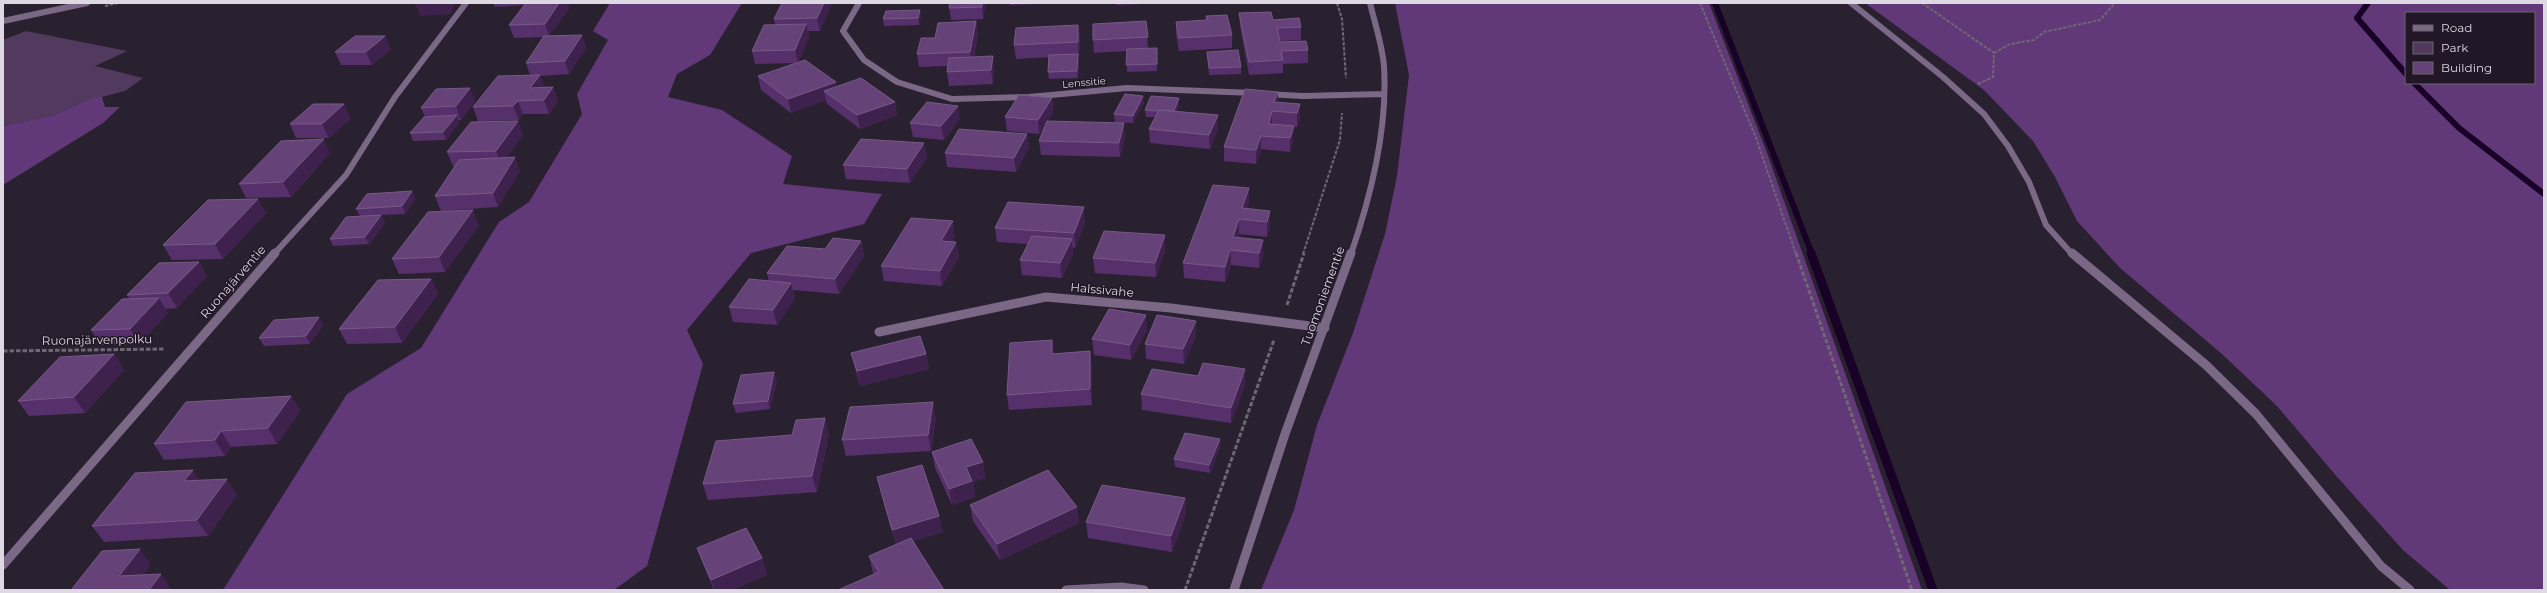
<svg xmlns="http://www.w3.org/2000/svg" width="2547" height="593" font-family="Montserrat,sans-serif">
	<rect width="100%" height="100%" fill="#2a2130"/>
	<!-- green -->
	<path fill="#513a5e" d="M26,31L127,51L95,66L143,78L125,91L102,97H94L54,115L3,126V40Z"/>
	<!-- forest -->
	<path fill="#613878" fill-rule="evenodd" d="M610,3H742L710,55L677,74L668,97L722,110L792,156L783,184L882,194L864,224L751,253L687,330L703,364L647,566L614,590H223L347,394L421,348L499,222L529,202L582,114L577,94L608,40L593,31Z
		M1395,3H1709L1767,153L1922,590H1261L1294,510L1317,425L1353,333L1385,234L1397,176L1409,75Z
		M1865,3H2544V590H2450L2403,550L2338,478L2277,406L2222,354L2120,268L2077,221L2055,177L2033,141L1984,90ZM2406,13H2534V83H2406Z
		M94,97H102L105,107H120L103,123L3,185V126L54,115Z"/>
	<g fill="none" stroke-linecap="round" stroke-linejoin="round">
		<!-- stream-far1 -->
		<path stroke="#180026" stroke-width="6" d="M1715,3L1812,254
			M2368,3L2357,18L2406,74
			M2414,83L2459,128L2544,194"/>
		<!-- stream -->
		<path stroke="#180026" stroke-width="9" d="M1811,253L1933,590"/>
		<!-- path-far1 -->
		<path stroke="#6f6774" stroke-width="2" stroke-dasharray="3.5 1.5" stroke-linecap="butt" d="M1337,3L1342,19L1346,78
			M1700,3L1756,138L1796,254
			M1922,3L1994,53
			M105,6L118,3
			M1994,53L2010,44L2034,40L2044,32L2100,20L2115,3
			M1978,84L1993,77L1994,53
			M1303,254L1340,140L1342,113"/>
		<!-- path -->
		<path stroke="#6f6774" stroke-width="3" stroke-dasharray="4.5 2" stroke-linecap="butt" d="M1796,253L1912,590
			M1287,305L1304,253
			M3,351L165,349
			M1185,590L1274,340"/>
		<!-- lane-far1 -->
		<path stroke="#7b6886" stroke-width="6" d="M1851,3L1943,77L1984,114L2008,146L2029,182L2046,225L2072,254"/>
		<!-- lane -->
		<path stroke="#7b6886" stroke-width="9" d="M2072,253L2206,365L2256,414L2381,566L2410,590"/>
		<!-- street-far1 -->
		<path stroke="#7b6886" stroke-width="6" d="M859,3L843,31L864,60L897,82L952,99L1029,97L1127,88L1254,93
			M3,21L87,3
			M1267,94L1303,96L1382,94
			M274,254L346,175L395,97L466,3
			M1351,254C1371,196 1388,128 1384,66C1382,44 1375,24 1370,3"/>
		<!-- street -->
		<path stroke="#7b6886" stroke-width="9" d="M879,332L1046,297L1171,308L1325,328
			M3,565L275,253
			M1066,590L1121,587L1144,590
			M1234,590L1285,434L1351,253"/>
	</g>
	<!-- wall -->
	<path fill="#56306a" d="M493,3H568L569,8L549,36L582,35L586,48L569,74L540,76L545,88L553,87L558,101L549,114H523L519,120L478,121L473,107L530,75L526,63L544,37L514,38L509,25L524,5L495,7Z
		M782,3H832L820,31H808L809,37L798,63L836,82V86L895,102L897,115L860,129L827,104L826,100L791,113L761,90L758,76L797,63L755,64L752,51L775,25L774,19Z
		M950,3H986L983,19L951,20L949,8Z
		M1010,3H1038V4L1010,5Z
		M1116,3H1142V4L1116,5Z
		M1239,13L1273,20L1301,27V40L1280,41V42L1308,50V63L1283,64V73L1249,75L1240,26Z
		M1206,16L1232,35V48L1179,51L1176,34V22L1206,20Z
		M921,17L919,25L884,26L883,19Z
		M976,21L978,34L974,57L994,70L993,84L949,86L947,72L948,66L919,67L917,54L935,38Z
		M1146,21L1148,48L1157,55V71L1127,72V51L1094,53L1093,40Z
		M1078,25L1080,38L1079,56H1078L1079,61L1078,78L1049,79L1048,72L1049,57L1016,59L1014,45Z
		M385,36L391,49L372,65H341L335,52Z
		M1207,52L1241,67V74L1209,75Z
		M470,88L475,101L461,120H458L459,123L446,140L413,141L410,133L425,117L421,108Z
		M1278,92V102L1300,104V117L1297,127L1293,126V140L1290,152L1261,149L1256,164L1224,161V147Z
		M1052,98L1053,112L1047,121L1125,137L1120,157L1041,155L1039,141L1045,125L1039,134L1007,131L1005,117Z
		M1144,103L1133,123L1115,122L1114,114Z
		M1179,105L1177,111L1218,115V129L1210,149L1150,143L1149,129L1155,117H1146L1145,110Z
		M351,118L329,138H296L290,124Z
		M960,119L944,140L913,137L910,123Z
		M518,121L523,135L506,158L520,171L498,207L441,211L435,196L455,166H453L447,152Z
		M1027,134L1029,148L1016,172L947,167L945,153Z
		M330,153L291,197L246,198L239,184Z
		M927,157L910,183L846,179L843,165Z
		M1249,188V202L1247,209L1270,211V225L1267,237L1239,234L1238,238L1263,255L1259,268L1231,265L1225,282L1184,278L1183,263Z
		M412,191L415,199L405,214L381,215L385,223L369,244L333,246L330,239L360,216L356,209Z
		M266,213L223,259L172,260L163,245Z
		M1085,222L1075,248L1072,247L1073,254L1062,278L1022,275L1020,260L1028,244L997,242L995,228Z
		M479,225L445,272L399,274L392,259Z
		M1165,235V250L1156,277L1095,273L1093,258Z
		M955,236L952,242H956L959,257L942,286L884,281L881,266Z
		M861,241L864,256L839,294L793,290L795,298L777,325L733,322L729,307L769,281L767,273L825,249Z
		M199,262L207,276L177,308L165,309L168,313L139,344L101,345L91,330L130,299L127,295Z
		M431,279L438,294L402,343L347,344L339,329Z
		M323,325L310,344L264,346L259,338Z
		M1147,330L1131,360L1094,355L1092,339Z
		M1196,336L1184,364L1146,359L1145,344Z
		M1052,340L1054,354L1092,367V405L1009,410L1007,395Z
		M851,353L926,354L929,369L860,386L855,368Z
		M114,354L124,370L85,413L29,416L18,401Z
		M1198,376L1245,385L1231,423L1142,410L1141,394Z
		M777,380L770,409L736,413L733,404Z
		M291,396L300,411L277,444L231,447L225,456L164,460L154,444Z
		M936,418L931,451L846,456L842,440Z
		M829,434L817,492L708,500L703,484L792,435Z
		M1220,439V447L1210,473L1175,467L1174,459Z
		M932,452L983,462L985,478L973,482L975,497L952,505L935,468Z
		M877,477L943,532L913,541L944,590L874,574L873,573L869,556L896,545L881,493Z
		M237,495L208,536L104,542L92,526Z
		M1185,498L1186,514L1172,552L1088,538L1086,522Z
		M970,505L1079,523L1000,560L973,521Z
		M697,548L762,558L767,575L732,590H714L703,564Z"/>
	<!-- shaded-wall -->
	<path fill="#3e224d" d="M425,3H456L450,14L420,16L415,4Z
		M559,3H568L569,8L549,36L545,24Z
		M824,3H832L820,31L817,18Z
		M982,3H986L983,19L982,7Z
		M920,10L921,17L919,25L918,18Z
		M976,21L978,34L972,65L970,52Z
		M806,24L809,37L798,63L795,50Z
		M1078,25L1080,38L1079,56L1078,42Z
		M582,35L586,48L569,74L565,61Z
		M385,36L391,49L372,65L366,52Z
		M1078,54L1079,61L1078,78L1077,71Z
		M993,56L994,70L993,84L991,70Z
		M540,75L545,88H530Z
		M836,82L838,95L824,91L826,100L791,113L788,99Z
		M553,87L558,101L549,114L544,100Z
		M470,88L475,101L461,120L456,106Z
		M1278,92V106L1274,102Z
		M1143,96L1144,103L1133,123V116Z
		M1052,98L1053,112L1039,134L1038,120Z
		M1179,98V105L1174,119V112Z
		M518,101L523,114L519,120L513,106Z
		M895,102L897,115L860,129L857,115Z
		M344,104L351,118L329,138L322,124Z
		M1300,104V117L1297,127V113Z
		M958,106L960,119L944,140L941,126Z
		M1272,111V125L1269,138V124Z
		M457,115L459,123L446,140L443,132Z
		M1218,115V129L1210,149L1209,135Z
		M518,121L523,135L501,165L496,151Z
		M1124,123L1125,137L1120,157L1119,143Z
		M1294,126L1293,140L1290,152V138Z
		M1027,134L1029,148L1016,172L1014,158Z
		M1261,136V149L1256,164V150Z
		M324,139L330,153L291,197L283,182Z
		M924,143L927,157L910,183L907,169Z
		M515,157L520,171L498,207L493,193Z
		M1249,188V202L1243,220L1242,208Z
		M412,191L415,199L405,214L402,206Z
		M258,199L266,213L223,259L215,244Z
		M1084,207L1085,222L1075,248L1074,233Z
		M473,210L479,225L445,272L439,257Z
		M1270,211V225L1267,237V222Z
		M381,215L385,223L369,244L365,237Z
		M1239,219V234L1233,252V237Z
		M953,221L955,236L944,256L941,241Z
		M1165,235V250L1156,277L1155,263Z
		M1072,239L1073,254L1062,278L1060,263Z
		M1263,240V255L1259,268V253Z
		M861,241L864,256L839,294L835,279Z
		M956,242L959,257L942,286L940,271Z
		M1230,250L1231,265L1225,282V267Z
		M199,262L207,276L177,308L168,293Z
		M431,279L438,294L402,343L395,327Z
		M791,283L795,298L777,325L773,310Z
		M159,298L168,313L139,344L130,329Z
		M1146,315L1147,330L1131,360L1130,345Z
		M319,317L323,325L310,344L306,336Z
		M1196,321V336L1184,364L1183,349Z
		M1052,340L1054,356L1052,354Z
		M1090,351L1092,367V405L1090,389Z
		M114,354L124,370L85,413L74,397Z
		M926,354L929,369L860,386L857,371Z
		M1245,369V385L1231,423V408Z
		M774,372L777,380L770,409L768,401Z
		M291,396L300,411L277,444L268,428Z
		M933,402L936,418L931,451L928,435Z
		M825,418L829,434L817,492L812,476Z
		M221,431L231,447L225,456L215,440Z
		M1220,439V447L1210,473L1209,465Z
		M983,462L985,478L973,482L975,497L952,505L949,489L966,467Z
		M193,470L203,486L184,481Z
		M227,479L237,495L208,536L197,520Z
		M1185,498L1186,514L1172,552L1171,536Z
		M1077,507L1079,523L1000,560L997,544Z
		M939,516L943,532L896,546L892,530Z
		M140,549L151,565L132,590L119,576Z
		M762,558L767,575L732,590H715L711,580Z
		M161,574L172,590H149Z"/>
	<!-- building -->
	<path fill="#654277" stroke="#785988" d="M526,3H559L545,24L509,25Z
		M782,3H824L817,18L774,19Z
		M950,3H982V7L949,8Z
		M920,10L918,18L883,19L886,11Z
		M1271,12L1273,20L1299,18L1301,27L1277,28L1280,42L1306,41L1308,50L1281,51L1283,60L1249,62L1239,13Z
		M1227,15L1232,35L1179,38L1176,22L1207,20L1206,16Z
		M976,21L970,52L917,54L921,38H935L938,23Z
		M1146,21L1148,37L1093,40V24Z
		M806,24L795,50L752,51L764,25Z
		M1078,25V42L1014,45L1016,28Z
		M582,35L565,61L526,63L544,36Z
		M355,36H385L366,52H335Z
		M1157,48V64L1126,65L1127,49Z
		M1238,50L1241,67L1209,68L1207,52Z
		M1078,54L1077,71L1048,72L1049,55Z
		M993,56L991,70L947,72L949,58Z
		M805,60L836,82L788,99L758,76Z
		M540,75L530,88L553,87L544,100L518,101L513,106L473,107L498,76Z
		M861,78L895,102L857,115L824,91Z
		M470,88L456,106L421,108L436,89Z
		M1245,89L1278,92L1274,102L1300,104L1297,113L1272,111L1269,124L1294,126L1290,138L1261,136L1256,150L1224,147Z
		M1125,94L1143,96L1133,116L1114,114Z
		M1019,95L1052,98L1038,120L1005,117Z
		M1151,96L1179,98L1174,111L1159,110L1158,111L1145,110Z
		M927,102L958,106L941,126L910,123Z
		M313,104H344L322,124H290Z
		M1159,110L1218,115L1209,135L1149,129Z
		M457,115L443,132L410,133L424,117Z
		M518,121L496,151L447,152L471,122Z
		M1047,121L1124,123L1119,143L1039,141Z
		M959,129L1027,134L1014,158L945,153Z
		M324,139L283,182L239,184L281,141Z
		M861,139L924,143L907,169L843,165Z
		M515,157L493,193L435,196L459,160Z
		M1213,185L1249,188L1242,208L1270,211L1267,222L1239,219L1233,237L1263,240L1259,253L1230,250L1225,267L1183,263Z
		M412,191L402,206L356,209L367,194Z
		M258,199L215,244L163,245L208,200Z
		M1008,202L1084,207L1074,233L995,228Z
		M473,210L439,257L392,259L428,212Z
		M381,215L365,237L330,239L346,217Z
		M911,218L953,221L941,241L956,242L940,271L881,266Z
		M1104,231L1165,235L1155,263L1093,258Z
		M1032,236L1072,239L1060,263L1020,260Z
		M833,238L861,241L835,279L767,273L787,246L825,249Z
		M199,262L168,293L127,295L159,263Z
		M431,279L395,327L339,329L378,280Z
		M749,279L791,283L773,310L729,307Z
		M159,298L130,329L91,330L122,299Z
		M1109,309L1146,315L1130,345L1092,339Z
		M1157,315L1196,321L1183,349L1145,344Z
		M319,317L306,336L259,338L274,320Z
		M920,336L926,354L857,371L851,353Z
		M1052,340V354L1090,351V389L1007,395L1010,343Z
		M114,354L74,397L18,401L60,357Z
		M1203,363L1245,369L1231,408L1141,394L1152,369L1198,376Z
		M774,372L768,401L733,404L741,375Z
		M291,396L268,428L221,431L215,440L154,444L186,402Z
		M933,402L928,435L842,440L850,407Z
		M825,418L812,476L703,484L716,441L792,435L796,420Z
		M1185,433L1220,439L1209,465L1174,459Z
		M971,439L983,462L966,467L972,481L949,489L932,452Z
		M922,465L939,516L892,530L877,477Z
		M193,470L184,481L227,479L197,520L92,526L135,473Z
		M1048,470L1077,507L997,544L970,505Z
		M1102,485L1185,498L1171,536L1086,522Z
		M746,528L762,558L711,580L697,548Z
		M911,538L944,590H838L879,572L869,556Z
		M140,549L119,576L161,574L149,590H71L102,551Z"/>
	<g text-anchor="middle" stroke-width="3" stroke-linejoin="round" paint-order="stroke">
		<!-- far-street labels -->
		<g font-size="10" fill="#ded8e2" stroke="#211726">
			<text transform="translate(1084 82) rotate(-5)" y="4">Lenssitie</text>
		</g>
		<!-- street labels -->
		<g font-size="12" fill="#ded8e2" stroke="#211726">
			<text transform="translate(233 282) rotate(-49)" y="4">Ruonajärventie</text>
			<text transform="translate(1102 290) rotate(5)" y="4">Halssivahe</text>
			<text transform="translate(1323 296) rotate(-70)" y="4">Tuomoniementie</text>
			<text transform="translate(97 340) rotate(-1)" y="4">Ruonajärvenpolku</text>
		</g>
	</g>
	<!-- border -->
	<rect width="2547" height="593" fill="none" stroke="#ded8e2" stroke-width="8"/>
	<!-- legend -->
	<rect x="2405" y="12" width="130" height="72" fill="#211726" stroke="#6d6471"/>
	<rect x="2413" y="25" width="20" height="6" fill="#7b6886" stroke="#6d6471"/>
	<text x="2441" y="32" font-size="12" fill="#ded8e2">Road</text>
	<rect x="2413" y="42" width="20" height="12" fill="#513a5e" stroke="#6d6471"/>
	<text x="2441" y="52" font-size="12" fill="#ded8e2">Park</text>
	<rect x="2413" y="62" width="20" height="12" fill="#654277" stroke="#6d6471"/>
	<text x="2441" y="72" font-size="12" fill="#ded8e2">Building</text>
</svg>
